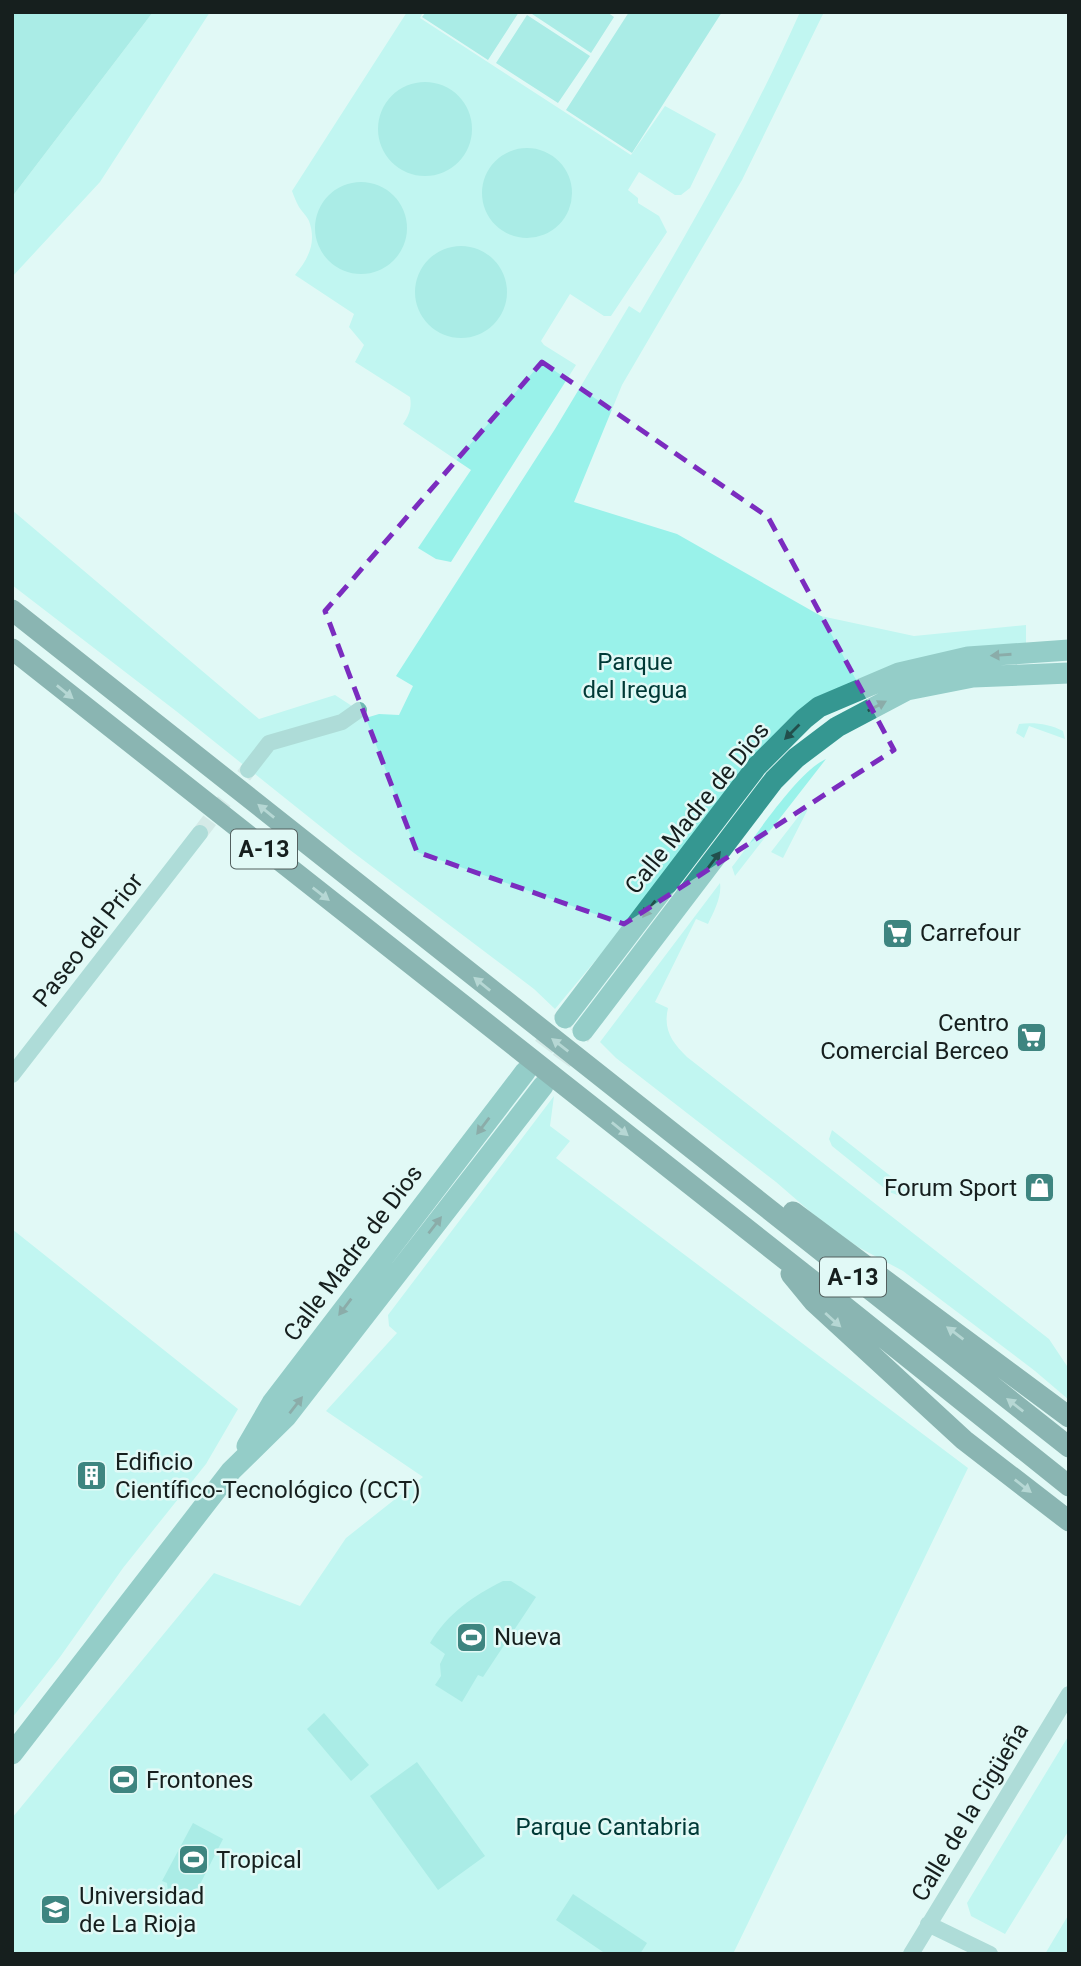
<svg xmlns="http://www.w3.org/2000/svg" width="1081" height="1966" font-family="Roboto,sans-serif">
	<rect width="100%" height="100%" fill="#e1f9f6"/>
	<!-- green -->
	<path fill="#99f2ea" d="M153,12H210L100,182L12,277V197Z
		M407,12H423L420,18L631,155L665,106L716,134L690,188L681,195H675L639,172L628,190L638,198V203L659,216L667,232L611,316H604L570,294L541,341L544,345L576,365L451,562L436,559L418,548L471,470L403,424C409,415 412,408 410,397L355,362L364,345L349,327L354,314L295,275C308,259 317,243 309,221C307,216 302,212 299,207C296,202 294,196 292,191Z
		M800,12H824L742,180L622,385L574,502L677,534L821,616L914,636L1026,625V643L806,708L555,1009L534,989L350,850L176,711L12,585V510L259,719L335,695L369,717L379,714L399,715L413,686L396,676L555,429L629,306L640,313C698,215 754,116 800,12Z
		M1019,724C1034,722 1050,724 1063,731L1065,739L1029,726L1024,738L1016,733Z
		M826,759L735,876L732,867C752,841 798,771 826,759Z
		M805,808L808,809L783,858L771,852Z
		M720,883C722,897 714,911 708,924L696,919L655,1002L668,1008C663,1030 672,1042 687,1057L1049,1339L1069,1369V1400L1035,1371L903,1271L858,1247L821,1221L776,1182L616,1058L600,1042Z
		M554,1096L550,1126L570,1141L556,1158L968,1468L733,1954H12V1818L214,1573L300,1606L346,1538L423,1477L326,1411L397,1333L389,1326L388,1315Z
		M832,1130L907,1189L900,1196L889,1192L832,1146L829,1139Z
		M12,1229L238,1409L206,1464L123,1568L60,1657L12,1718Z
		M1069,1735V1830L1005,1934L971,1916L967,1903Z
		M1069,1914V1954H1045Z"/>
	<!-- water -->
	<path fill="#67dbd2" d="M12,12H153L12,197Z
		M426,12H519L488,60L422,17Z
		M529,12H607L614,17L591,53Z
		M629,12H722L632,153L566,110Z
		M527,15L590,56L558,103L496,63Z
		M378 129a47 47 0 1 1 94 0a47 47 0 1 1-94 0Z
		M482 193a45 45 0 1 1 90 0a45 45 0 1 1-90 0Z
		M315 228a46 46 0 1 1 92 0a46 46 0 1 1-92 0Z
		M415 292a46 46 0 1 1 92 0a46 46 0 1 1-92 0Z
		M503,1581H511L536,1597L483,1677L478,1675L462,1702L435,1685L441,1676L440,1664L445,1654L430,1643C448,1613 473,1596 503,1581Z
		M324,1713L369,1765L351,1781L307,1729Z
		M417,1762L485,1856L438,1890L370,1796Z
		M193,1823L223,1839L193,1898L187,1896L175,1898L168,1892L167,1883L162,1881Z
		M573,1894L647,1943L640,1954H606L556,1920Z"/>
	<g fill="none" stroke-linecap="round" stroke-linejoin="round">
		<!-- street-tunnel -->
		<path stroke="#c3d8d6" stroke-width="16" stroke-dasharray="16 8" stroke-linecap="butt" d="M200,833L248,770"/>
		<!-- secondary-tunnel -->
		<path stroke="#c3d8d6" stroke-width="21" stroke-dasharray="21 10" stroke-linecap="butt" d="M525,1072L565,1018
			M543,1086L583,1031"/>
		<!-- street -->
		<path stroke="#6fb9b3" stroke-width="16" d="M248,770L269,743L342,722L359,710
			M12,1075L200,833
			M928,1924L990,1954
			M911,1954L1069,1694"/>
		<!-- secondary -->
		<path stroke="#359791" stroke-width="21" d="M565,1018L757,766L804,719L819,707L899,673L968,657L1069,650
			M583,1031L774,780L796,758L837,727L907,690L973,677L1069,673
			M247,1446L272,1403L525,1072
			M12,1754L231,1471L286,1417L543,1086"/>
		<!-- highway -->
		<path stroke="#20635f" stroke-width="21" d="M12,610L1069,1447
			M12,649L819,1286L1069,1486
			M793,1212L1069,1417
			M791,1274L814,1302L964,1440L1069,1521"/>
	</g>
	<!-- one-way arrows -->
	<defs><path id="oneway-solid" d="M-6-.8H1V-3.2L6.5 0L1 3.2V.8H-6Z" transform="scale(1.75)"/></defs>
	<g fill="#224f4c">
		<use href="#oneway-solid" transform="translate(1001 655) rotate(176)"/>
		<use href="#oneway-solid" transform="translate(877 706) rotate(-28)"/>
		<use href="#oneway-solid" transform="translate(792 732) rotate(135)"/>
		<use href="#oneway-solid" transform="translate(714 860) rotate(-53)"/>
		<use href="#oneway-solid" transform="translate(649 909) rotate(127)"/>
		<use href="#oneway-solid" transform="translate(483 1126) rotate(127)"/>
		<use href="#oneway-solid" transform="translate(435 1225) rotate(-52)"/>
		<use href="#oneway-solid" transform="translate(345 1307) rotate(127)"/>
		<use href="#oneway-solid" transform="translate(296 1405) rotate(-52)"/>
	</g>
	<g fill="#80aeaa">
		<use href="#oneway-solid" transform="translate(65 692) rotate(39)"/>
		<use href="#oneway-solid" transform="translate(266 811) rotate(-141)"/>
		<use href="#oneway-solid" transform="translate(321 894) rotate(38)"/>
		<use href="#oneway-solid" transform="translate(482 984) rotate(-141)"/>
		<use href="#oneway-solid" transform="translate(560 1045) rotate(-142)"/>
		<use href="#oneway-solid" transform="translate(620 1129) rotate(39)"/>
		<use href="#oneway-solid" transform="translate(833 1320) rotate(42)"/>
		<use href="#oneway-solid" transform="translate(955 1333) rotate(-143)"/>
		<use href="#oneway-solid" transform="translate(1015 1405) rotate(-142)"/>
		<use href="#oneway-solid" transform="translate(1023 1486) rotate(38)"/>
	</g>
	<!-- marked area -->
	<path d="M0 0H1081V1966H0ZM542,362L768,517L894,750L624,924L417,852L325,611Z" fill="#e1f9f6" fill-opacity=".55" fill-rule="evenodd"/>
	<path fill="none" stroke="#7b2cbf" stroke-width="5" stroke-dasharray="14 9" stroke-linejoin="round" d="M542,362L768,517L894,750L624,924L417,852L325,611Z"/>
	<!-- icons -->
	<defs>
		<symbol id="supermarket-square" viewBox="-11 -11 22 22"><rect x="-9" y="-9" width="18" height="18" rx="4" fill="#3e8580" stroke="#e1f9f6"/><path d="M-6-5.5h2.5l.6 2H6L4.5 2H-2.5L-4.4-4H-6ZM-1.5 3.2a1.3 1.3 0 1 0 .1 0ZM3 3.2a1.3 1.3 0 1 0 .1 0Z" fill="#fff"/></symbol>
		<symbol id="shop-square" viewBox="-11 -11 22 22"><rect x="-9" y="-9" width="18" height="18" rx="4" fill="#3e8580" stroke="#e1f9f6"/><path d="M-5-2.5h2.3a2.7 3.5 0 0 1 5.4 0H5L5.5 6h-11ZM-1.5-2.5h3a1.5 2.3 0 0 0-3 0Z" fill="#fff"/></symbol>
		<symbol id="building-square" viewBox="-11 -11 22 22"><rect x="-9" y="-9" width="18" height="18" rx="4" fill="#3e8580" stroke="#e1f9f6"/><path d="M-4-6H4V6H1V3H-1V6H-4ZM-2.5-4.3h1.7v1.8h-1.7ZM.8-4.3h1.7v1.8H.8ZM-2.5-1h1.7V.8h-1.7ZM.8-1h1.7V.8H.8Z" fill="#fff"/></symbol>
		<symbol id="stadium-square" viewBox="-11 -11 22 22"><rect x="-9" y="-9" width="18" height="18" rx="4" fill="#3e8580" stroke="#e1f9f6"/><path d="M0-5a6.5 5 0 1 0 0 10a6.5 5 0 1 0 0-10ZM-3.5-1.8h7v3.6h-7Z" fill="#fff"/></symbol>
		<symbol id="university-square" viewBox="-11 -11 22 22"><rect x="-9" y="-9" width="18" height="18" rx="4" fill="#3e8580" stroke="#e1f9f6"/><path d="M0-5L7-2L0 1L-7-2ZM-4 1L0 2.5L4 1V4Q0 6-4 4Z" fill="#fff"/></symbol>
	</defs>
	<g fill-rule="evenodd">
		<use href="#supermarket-square" x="880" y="916" width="35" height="35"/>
		<use href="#supermarket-square" x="1014" y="1020" width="35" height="35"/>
		<use href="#shop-square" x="1022" y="1170" width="35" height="35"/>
		<use href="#building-square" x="74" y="1458" width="35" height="35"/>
		<use href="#stadium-square" x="454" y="1620" width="35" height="35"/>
		<use href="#stadium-square" x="106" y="1762" width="35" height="35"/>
		<use href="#stadium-square" x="176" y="1842" width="35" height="35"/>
		<use href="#university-square" x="38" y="1892" width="35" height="35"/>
	</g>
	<g text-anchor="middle" stroke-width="5" stroke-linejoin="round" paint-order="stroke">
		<!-- shield labels -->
		<g fill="#e1f9f6" stroke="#53605f" stroke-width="2">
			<rect x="231" y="829.5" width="66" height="39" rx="5"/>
			<rect x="820" y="1257.5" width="66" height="39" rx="5"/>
		</g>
		<g font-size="23" font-weight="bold" fill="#161f1e">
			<text x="264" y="857">A-13</text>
			<text x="853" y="1285">A-13</text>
		</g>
		<!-- park labels -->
		<g font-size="24" fill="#003936" stroke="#e1f9f6">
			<text x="635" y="670">Parque<tspan x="635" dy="28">del Iregua</tspan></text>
			<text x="608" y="1835">Parque Cantabria</text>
		</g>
		<!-- street labels -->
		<g font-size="24" fill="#161f1e" stroke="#e1f9f6">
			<text transform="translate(697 808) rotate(-51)" y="8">Calle Madre de Dios</text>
			<text transform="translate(88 940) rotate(-52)" y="8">Paseo del Prior</text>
			<text transform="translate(353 1253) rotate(-53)" y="8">Calle Madre de Dios</text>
			<text transform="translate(970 1812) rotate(-59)" y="8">Calle de la Cigüeña</text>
		</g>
		<!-- poi labels -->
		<g font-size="24" fill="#161f1e" stroke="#e1f9f6" text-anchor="start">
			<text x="920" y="941">Carrefour</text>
			<text x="1009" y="1031" text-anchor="end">Centro<tspan x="1009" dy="28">Comercial Berceo</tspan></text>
			<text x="1017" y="1196" text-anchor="end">Forum Sport</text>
			<text x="115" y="1470">Edificio<tspan x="115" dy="28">Científico-Tecnológico (CCT)</tspan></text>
			<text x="494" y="1645">Nueva</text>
			<text x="146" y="1788">Frontones</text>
			<text x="216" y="1868">Tropical</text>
			<text x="79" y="1904">Universidad<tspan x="79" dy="28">de La Rioja</tspan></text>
		</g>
	</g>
	<!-- border -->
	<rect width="1081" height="1966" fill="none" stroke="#161f1e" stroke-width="28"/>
</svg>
